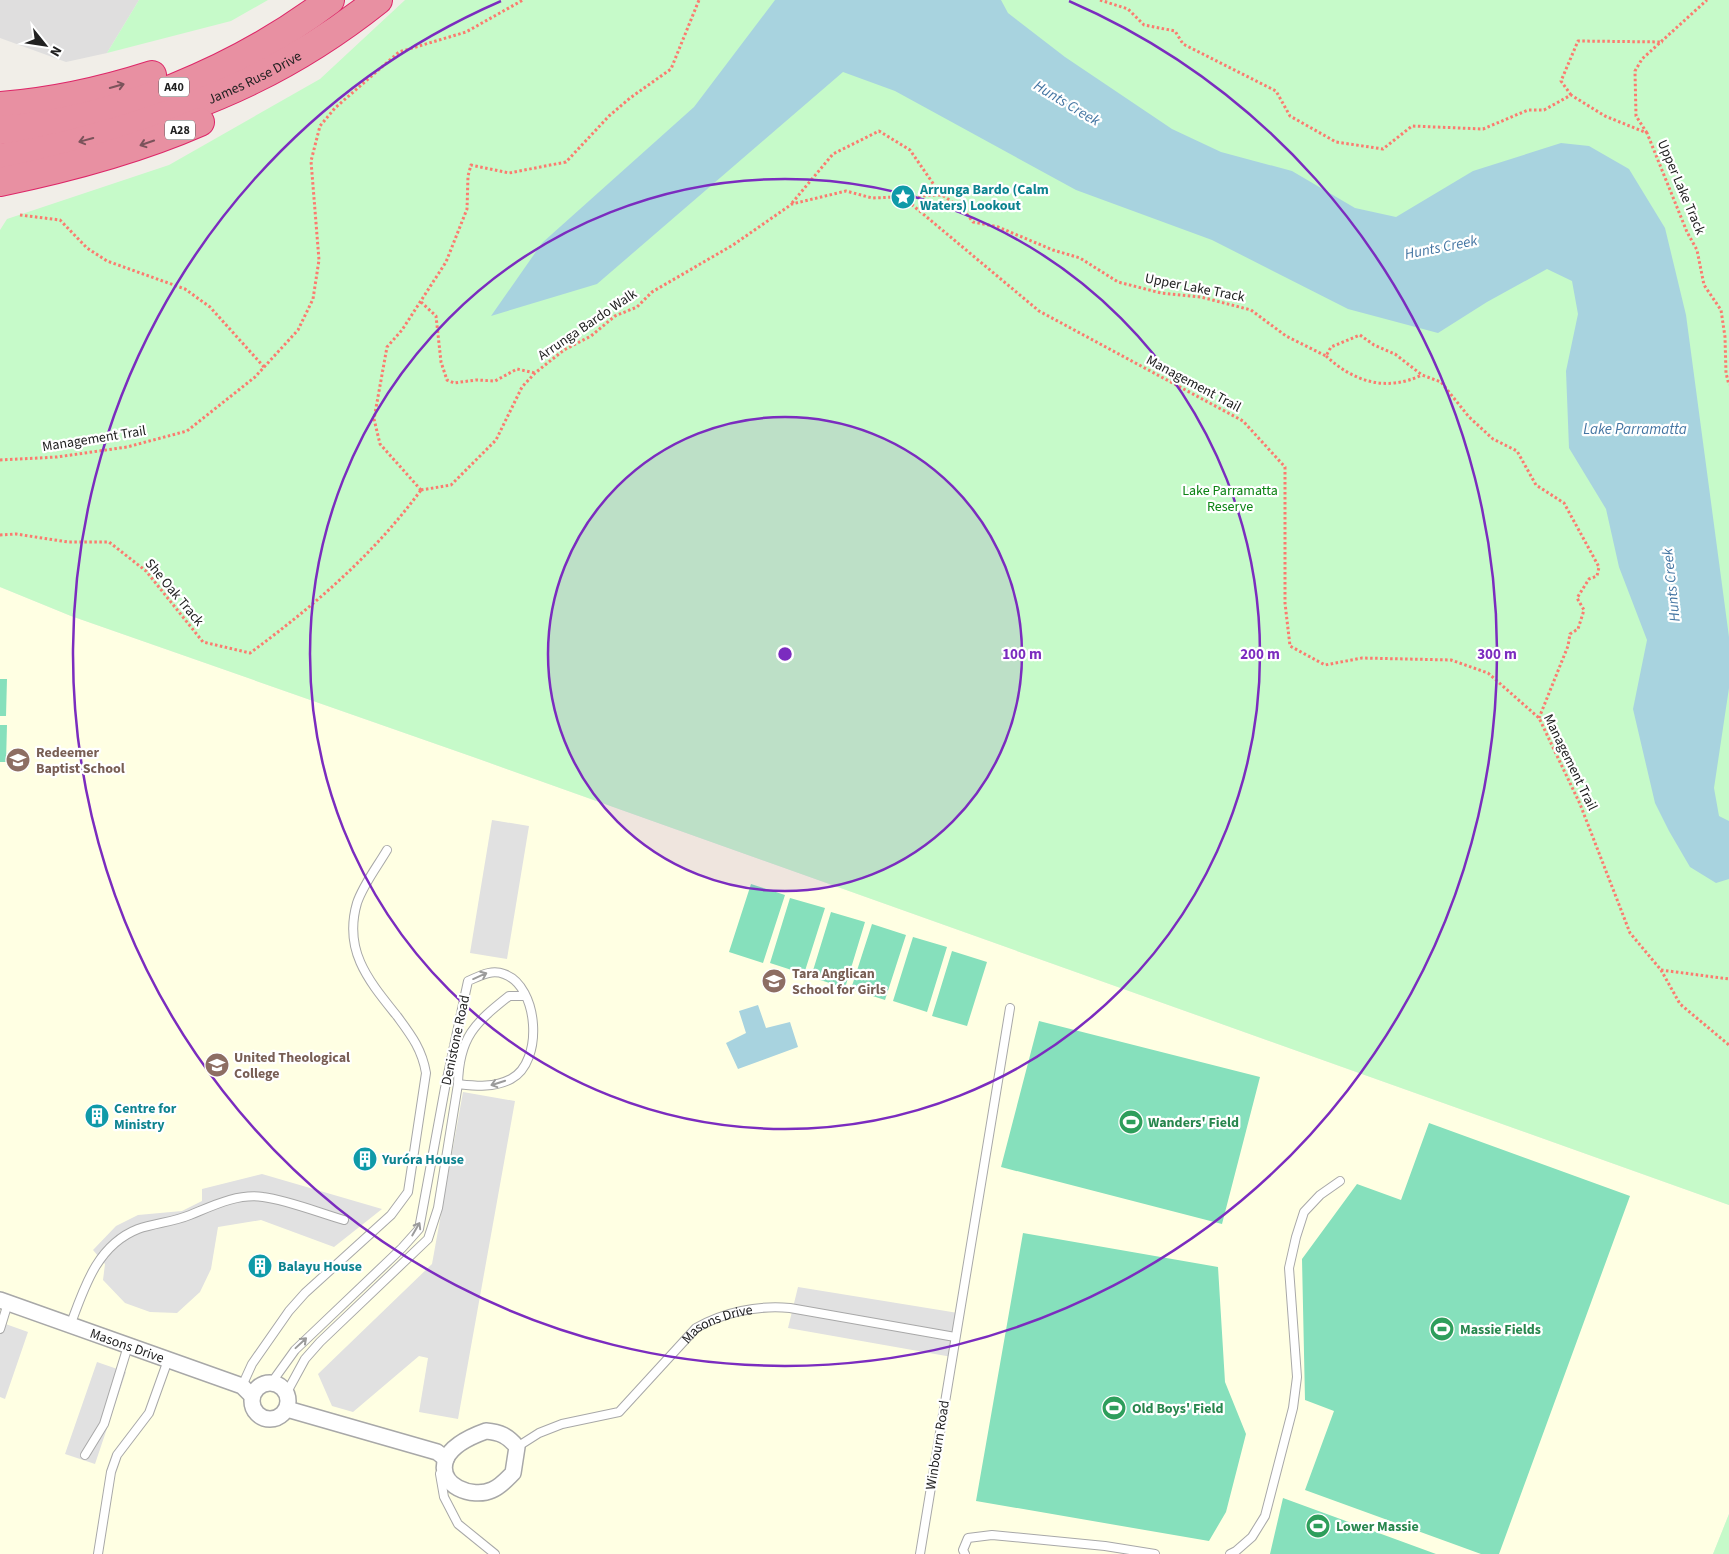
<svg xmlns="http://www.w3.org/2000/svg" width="1729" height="1554" font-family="'Source Sans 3',sans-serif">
	<rect width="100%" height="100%" fill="#f1eee8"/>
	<!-- residential -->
	<path fill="#dfdede" d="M0,0H139L107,53L66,62L0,38Z"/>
	<!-- education -->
	<path fill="#ffffe3" d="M0,587L71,616L476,758L1729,1205V1514L1713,1554H0Z"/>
	<!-- park -->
	<path fill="#c6fac9" d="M139,0H268L231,21L107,53Z
		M405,0H1729V1205L476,758L71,616L0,587V230L7,219L169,165L320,79Z
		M1729,1514V1554H1713Z"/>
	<!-- pitch -->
	<path fill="#86e0bc" d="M0,679H7L6,716H0Z
		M0,725H7L6,762H0Z
		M751,884L785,895L763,963L729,952Z
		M790,898L825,908L804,974L770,963Z
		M831,912L865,922L845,988L811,977Z
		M872,924L906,935L885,1000L851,989Z
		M913,937L947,947L927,1012L893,1001Z
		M952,951L987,962L967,1026L932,1016Z
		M1039,1021L1260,1077L1222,1224L1001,1167Z
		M1429,1123L1630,1196L1499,1554H1481L1305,1490L1334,1411L1305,1400L1302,1259L1357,1184L1401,1200Z
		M1023,1233L1218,1267L1225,1382L1246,1434L1226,1512L1209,1541L976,1501Z
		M1283,1498L1436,1554H1270Z"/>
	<!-- parking -->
	<path fill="#e1e1e1" d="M492,820L529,826L507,959L470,953Z
		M463,1092L515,1101L458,1419L419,1412L428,1358L419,1356L353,1412L332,1406L318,1374L432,1264Z
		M262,1174L382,1209L334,1247L261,1220L218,1227L211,1269L200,1292L177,1313L150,1312L125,1303L103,1280L105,1264L93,1250L116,1226L138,1215L182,1211L202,1201V1189Z
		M798,1287L958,1313L952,1357L788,1328Z
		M0,1322L28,1332L5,1399L0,1397Z
		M97,1362L126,1372L95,1464L65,1454Z"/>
	<!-- water -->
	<path fill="#a8d3df" d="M775,0H1001L1008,13L1065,57L1172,129L1221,152L1292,171L1355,208L1396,217L1473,171L1561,143L1589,146L1629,169L1665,228L1686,315L1729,637V688L1714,788L1719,816L1729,821V879L1716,883L1690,867L1669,831L1655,803L1633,709L1647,640L1619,567L1606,509L1569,448L1566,371L1578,314L1572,281L1547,269L1487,302L1438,333L1348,309L1212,240L1076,190L895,91L843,72L597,284L491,316L542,243L694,107Z
		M758,1005L766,1028L790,1022L798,1047L738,1069L726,1043L746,1033L739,1011Z"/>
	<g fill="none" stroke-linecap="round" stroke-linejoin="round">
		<defs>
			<g id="lane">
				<path d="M458,1084C459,1037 475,1023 509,996H525"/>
				<path d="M70,1326C84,1288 97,1245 138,1229C155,1223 173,1222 190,1215C212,1206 238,1193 263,1197C287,1200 320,1213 344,1220"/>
				<path d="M0,1329L8,1303"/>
				<path d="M272,1382L295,1350L402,1248L419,1229L445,1088L468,981C480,976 491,969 504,974C539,986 544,1062 511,1079C493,1088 477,1086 458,1084L438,1208L428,1239L320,1342L305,1359L287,1392"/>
				<path d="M242,1386L252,1364L289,1311L305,1293L391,1215L408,1192L426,1073C422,1049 411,1035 397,1016C369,981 343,951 357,903C363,885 377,867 387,850"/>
				<path id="s1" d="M517,1447L539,1433L562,1424L619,1412L696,1328C724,1312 758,1305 790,1308L955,1337"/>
				<path d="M85,1455L104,1424L128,1346"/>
				<path d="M440,1474L444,1497L458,1524L495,1554"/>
				<path d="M98,1554L111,1472L117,1455L149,1413L168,1360"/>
				<path d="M920,1554L1010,1008"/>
				<path d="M965,1554L963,1550L968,1538L992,1535L1105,1546L1155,1554"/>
				<path d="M1230,1554L1236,1551L1252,1537L1265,1516L1293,1408L1297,1377L1289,1268L1296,1237L1304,1212L1320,1195L1340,1181"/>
			</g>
			<g id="street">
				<path id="s2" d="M0,1300L242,1386L252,1396"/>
				<circle cx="270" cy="1401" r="18"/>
				<path d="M287,1409L437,1452L446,1459"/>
				<path d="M486,1431C500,1432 508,1436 517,1447L513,1473C506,1480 500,1487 492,1490C473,1499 436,1486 446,1459C452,1445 472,1436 486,1431Z"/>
			</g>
			<g id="highway">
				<path d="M0,106C53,102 102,91 152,75"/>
				<path d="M0,130C116,121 238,70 330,0"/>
				<path id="s3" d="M0,158C38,153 74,143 111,133C213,103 294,67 378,0"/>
				<path d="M0,182C68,168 136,150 200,122"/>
			</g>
		</defs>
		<!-- lane casing -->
		<use href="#lane" stroke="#a8a8a8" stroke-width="10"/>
		<!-- street casing -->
		<use href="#street" stroke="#a8a8a8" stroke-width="18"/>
		<!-- highway casing -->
		<use href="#highway" stroke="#dd2768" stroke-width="30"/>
		<!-- path -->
		<path stroke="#fb7b6f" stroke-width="3" stroke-dasharray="2.5 2.5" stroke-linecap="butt" d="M1100,0L1128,9L1144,25L1175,31L1183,44L1276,91L1290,116L1336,142L1383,149L1412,126L1483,129L1528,110H1544L1571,95L1605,116L1647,133L1687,232L1697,250L1704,285L1721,310L1725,337L1726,373L1729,385
			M1571,95L1561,81L1578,41L1663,42
			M1647,133L1636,116L1635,71L1642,59L1707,0
			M904,198L1039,311L1243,421L1285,467V603L1290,646L1325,665L1362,658L1451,660L1488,673L1539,718L1580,804L1630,933L1661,970L1680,1004L1729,1045
			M792,203L833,154L879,131L910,150L941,195
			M20,215L60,220L87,248L107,261L185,289L210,307L264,367
			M421,302L436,316L441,362L447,380L454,383L476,380L495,381L517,369L535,373
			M1326,356C1354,382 1386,392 1422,375
			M0,460L57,457L127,447L187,431L255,377L298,330L313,299L319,260L311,161L320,126L335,108L399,52L466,32L523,0
			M421,490L451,485L496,440L522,387L535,373L564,350L591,336L615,316L637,307L652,292L733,245L792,204L846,191L872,198L942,195L963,209L973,222L998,227L1053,250L1080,258L1118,282L1161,293L1201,297L1251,310L1286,336L1326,356L1331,347L1360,335L1374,345L1395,354L1422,375L1441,382L1469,417L1493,439L1517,451L1536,485L1564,503L1599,567L1597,576L1589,579L1577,598L1584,610L1578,629L1570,634L1568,646L1539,718
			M421,490L380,444L374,419L387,347L402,330L446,262L467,209L468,176L471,165L509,173L566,162L609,116L630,98L671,69L699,0
			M0,535L16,534L68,542H109L146,571L203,642L250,653C314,606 374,554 421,490
			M1661,970L1729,979"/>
		<!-- lane -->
		<use href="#lane" stroke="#fff" stroke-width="8"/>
		<!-- street -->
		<use href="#street" stroke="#fff" stroke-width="15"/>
		<!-- highway -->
		<use href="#highway" stroke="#e890a2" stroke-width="28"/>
	</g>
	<!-- one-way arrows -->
	<defs><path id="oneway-shaft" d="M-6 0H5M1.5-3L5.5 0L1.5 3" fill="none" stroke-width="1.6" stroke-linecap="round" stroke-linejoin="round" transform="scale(1.25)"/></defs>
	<g stroke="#7b535b">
		<use href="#oneway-shaft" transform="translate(117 86) rotate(-16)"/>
		<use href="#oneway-shaft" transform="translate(86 140) rotate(165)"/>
		<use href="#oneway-shaft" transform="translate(147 143) rotate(161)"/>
	</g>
	<g stroke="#9b9b9b">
		<use href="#oneway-shaft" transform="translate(480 976) rotate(-24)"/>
		<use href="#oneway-shaft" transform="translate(498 1083) rotate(162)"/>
		<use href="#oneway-shaft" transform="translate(416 1229) rotate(-60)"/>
		<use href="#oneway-shaft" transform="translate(301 1343) rotate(-43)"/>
	</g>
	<!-- distance rings -->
	<circle cx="785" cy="654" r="237" fill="#7b2cbf" fill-opacity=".12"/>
	<g fill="none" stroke="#7b2cbf" stroke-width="2.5">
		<circle cx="785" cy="654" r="237"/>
		<circle cx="785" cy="654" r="475"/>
		<path d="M1069 1A712 712 0 1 1 501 1"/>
	</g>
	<!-- icons -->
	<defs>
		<symbol id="sight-disc" viewBox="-11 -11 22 22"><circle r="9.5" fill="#0f9aa8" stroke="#fff"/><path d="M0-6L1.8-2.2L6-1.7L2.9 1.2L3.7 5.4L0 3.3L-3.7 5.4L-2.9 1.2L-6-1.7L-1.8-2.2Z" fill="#fff"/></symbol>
		<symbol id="school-disc" viewBox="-11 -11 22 22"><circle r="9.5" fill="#8d6e63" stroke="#fff"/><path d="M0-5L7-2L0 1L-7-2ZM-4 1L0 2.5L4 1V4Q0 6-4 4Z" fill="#fff"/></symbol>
		<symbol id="university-disc" viewBox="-11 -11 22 22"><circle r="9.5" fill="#8d6e63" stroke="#fff"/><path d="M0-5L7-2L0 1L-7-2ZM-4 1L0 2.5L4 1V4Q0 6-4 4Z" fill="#fff"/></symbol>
		<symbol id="building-disc" viewBox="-11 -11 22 22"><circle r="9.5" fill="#0f9aa8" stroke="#fff"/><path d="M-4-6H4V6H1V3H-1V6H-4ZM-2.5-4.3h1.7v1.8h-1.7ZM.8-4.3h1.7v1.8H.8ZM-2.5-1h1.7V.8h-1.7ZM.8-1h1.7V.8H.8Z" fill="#fff"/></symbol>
		<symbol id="stadium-disc" viewBox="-11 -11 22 22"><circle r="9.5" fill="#2e9e5b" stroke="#fff"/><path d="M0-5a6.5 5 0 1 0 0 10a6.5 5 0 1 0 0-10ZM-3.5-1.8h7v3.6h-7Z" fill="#fff"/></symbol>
	</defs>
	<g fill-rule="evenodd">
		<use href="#sight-disc" x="889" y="183" width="28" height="28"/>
		<use href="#school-disc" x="4" y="746" width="28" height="28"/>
		<use href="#school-disc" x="760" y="967" width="28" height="28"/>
		<use href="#university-disc" x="203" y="1051" width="28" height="28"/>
		<use href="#building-disc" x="83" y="1102" width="28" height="28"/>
		<use href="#stadium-disc" x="1117" y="1108" width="28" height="28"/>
		<use href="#building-disc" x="351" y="1145" width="28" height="28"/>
		<use href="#building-disc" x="246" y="1252" width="28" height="28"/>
		<use href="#stadium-disc" x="1428" y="1315" width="28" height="28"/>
		<use href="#stadium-disc" x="1100" y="1394" width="28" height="28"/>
		<use href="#stadium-disc" x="1304" y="1512" width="28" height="28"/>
	</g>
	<g text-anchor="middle" stroke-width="4.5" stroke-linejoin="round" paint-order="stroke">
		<!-- shield labels -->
		<g fill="#fff" stroke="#646464" stroke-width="1">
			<rect x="159" y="77.5" width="30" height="19" rx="4"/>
			<rect x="165" y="120.5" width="30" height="19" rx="4"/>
		</g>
		<g font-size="12" font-weight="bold" fill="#212121">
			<text x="174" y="91">A40</text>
			<text x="180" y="134">A28</text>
		</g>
		<!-- street labels -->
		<g font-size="14" fill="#212121" stroke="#fff">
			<text dy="5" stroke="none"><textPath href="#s3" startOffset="268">James Ruse Drive</textPath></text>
			<text transform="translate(1682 187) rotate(67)" y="5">Upper Lake Track</text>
			<text transform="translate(1195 287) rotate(11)" y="5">Upper Lake Track</text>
			<text transform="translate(587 324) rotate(-34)" y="5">Arrunga Bardo Walk</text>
			<text transform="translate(1194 383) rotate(28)" y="5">Management Trail</text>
			<text transform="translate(94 438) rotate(-9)" y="5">Management Trail</text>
			<text transform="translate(175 592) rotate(50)" y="5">She Oak Track</text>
			<text transform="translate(1571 762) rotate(64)" y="5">Management Trail</text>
			<text transform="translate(455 1040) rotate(-78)" y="5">Denistone Road</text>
			<text dy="5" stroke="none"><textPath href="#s1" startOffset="244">Masons Drive</textPath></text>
			<text dy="5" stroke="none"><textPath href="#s2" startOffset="135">Masons Drive</textPath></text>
			<text transform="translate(937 1445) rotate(-81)" y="5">Winbourn Road</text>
		</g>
		<!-- culture labels -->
		<g font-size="14" font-weight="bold" fill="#0d838f" stroke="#fff" text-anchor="start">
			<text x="920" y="194">Arrunga Bardo (Calm<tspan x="920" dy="16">Waters) Lookout</tspan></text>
			<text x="114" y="1113">Centre for<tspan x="114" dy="16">Ministry</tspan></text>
			<text x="382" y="1164">Yuróra House</text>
			<text x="278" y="1271">Balayu House</text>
		</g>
		<!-- park labels -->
		<g font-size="14" fill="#0b8313" stroke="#fff">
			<text x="1230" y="495">Lake Parramatta<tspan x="1230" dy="16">Reserve</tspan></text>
		</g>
		<!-- education labels -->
		<g font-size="14" font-weight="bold" fill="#785e54" stroke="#fff" text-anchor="start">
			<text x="36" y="757">Redeemer<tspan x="36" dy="16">Baptist School</tspan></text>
			<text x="792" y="978">Tara Anglican<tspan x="792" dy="16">School for Girls</tspan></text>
			<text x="234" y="1062">United Theological<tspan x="234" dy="16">College</tspan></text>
		</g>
		<!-- leisure labels -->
		<g font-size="14" font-weight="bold" fill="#27864d" stroke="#fff" text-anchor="start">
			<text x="1148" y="1127">Wanders' Field</text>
			<text x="1460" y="1334">Massie Fields</text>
			<text x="1132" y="1413">Old Boys' Field</text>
			<text x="1336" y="1531">Lower Massie</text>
		</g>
		<!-- water labels -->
		<g font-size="15" font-style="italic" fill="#4576a3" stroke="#fff">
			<text transform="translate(1067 103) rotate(31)" y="5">Hunts Creek</text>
			<text transform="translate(1441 247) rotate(-11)" y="5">Hunts Creek</text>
			<text x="1635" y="434">Lake Parramatta</text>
			<text transform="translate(1671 585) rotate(-96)" y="5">Hunts Creek</text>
		</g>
	</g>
	<circle cx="785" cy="654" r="8" fill="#7b2cbf" stroke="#fff" stroke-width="2.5"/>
	<g font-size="15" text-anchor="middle" font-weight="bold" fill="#7b2cbf" stroke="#fff" stroke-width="4.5" stroke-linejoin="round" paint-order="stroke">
		<text x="1022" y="659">100 m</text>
		<text x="1260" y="659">200 m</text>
		<text x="1497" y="659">300 m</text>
	</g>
	<!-- north arrow -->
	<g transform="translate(45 45) rotate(120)" stroke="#ffffff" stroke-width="4" paint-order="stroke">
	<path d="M0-4L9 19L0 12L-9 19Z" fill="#212121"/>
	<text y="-8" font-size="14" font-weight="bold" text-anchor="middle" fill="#212121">N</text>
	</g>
</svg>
